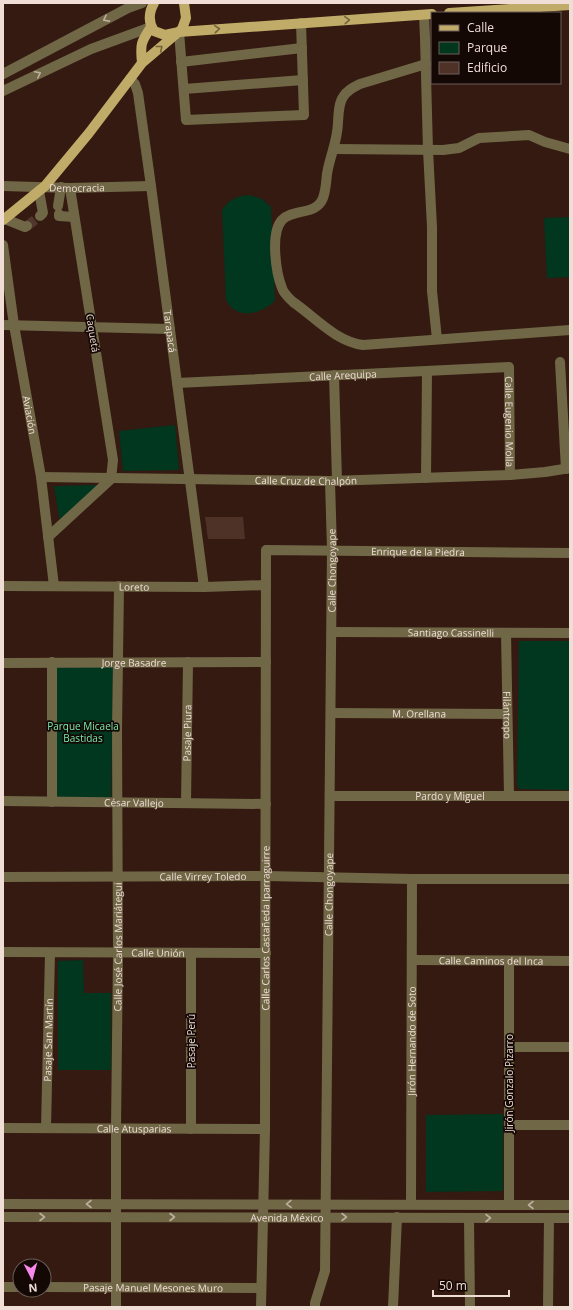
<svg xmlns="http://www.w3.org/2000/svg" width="573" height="1310" font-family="'Open Sans',sans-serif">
	<rect width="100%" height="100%" fill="#341a10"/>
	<!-- green -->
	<path fill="#01361f" d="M249,195L262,199L271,207L275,301C261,314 237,321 226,300L222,210C229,200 236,196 249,195Z
		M570,217V277L547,278L544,218Z
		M175,425L179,470L123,471L119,431Z
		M95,485L97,487L60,522L54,486Z
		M519,641H570V790L520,789L517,786Z
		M53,666H113L111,798H54Z
		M83,960L84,993H111V1070H58V961Z
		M503,1114V1191L426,1192V1115Z"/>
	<!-- building -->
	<path fill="#4f3227" d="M205,517H243L245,539H208Z"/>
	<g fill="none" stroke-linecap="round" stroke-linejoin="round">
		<!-- minor-tunnel -->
		<path stroke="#50372e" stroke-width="10" stroke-dasharray="10 5" stroke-linecap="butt" d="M27,226L40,216"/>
		<!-- minor -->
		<g stroke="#706747" stroke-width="10">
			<path d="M424,15L425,38L428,150L432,227V291L437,339"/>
			<path d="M179,32L186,120L304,115L301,23"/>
			<path d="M181,62L302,48"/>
			<path d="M426,64L360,84C354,87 347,90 343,97C337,106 339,122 337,132C335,147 329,160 327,174C326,182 326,190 323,198C316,216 294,208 282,220C270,233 276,273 282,288C284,294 289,298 293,302C315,317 335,341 363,345L570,330"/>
			<path d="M3,74L128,8L142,3"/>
			<path id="s1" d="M130,79L135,84L138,93L151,186L204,587"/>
			<path d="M184,89L303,80"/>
			<path d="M3,91L91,49L151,27"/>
			<path d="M334,149L443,150L459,148L479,138L529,135L545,142L570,149"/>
			<path id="s2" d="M3,186L70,188L151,186"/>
			<path d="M39,191L43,213L40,216"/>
			<path d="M58,206L61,187"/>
			<path d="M59,214V216L74,217"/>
			<path d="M5,219L25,227L27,226"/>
			<path id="s3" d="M3,245L14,325L41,477L54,586"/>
			<path d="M3,325L170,329"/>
			<path d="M560,362L566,469"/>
			<path d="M334,375L337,481"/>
			<path id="s4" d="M177,383L509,367L510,475"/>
			<path id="s5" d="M41,477L330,481L510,475L545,472L570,468"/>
			<path d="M426,478L427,371"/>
			<path d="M48,537L111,479L113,460L70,188"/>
			<path id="s6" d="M3,586L204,587L266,585"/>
			<path id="s7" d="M332,632L570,633"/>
			<path id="s8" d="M506,633L509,796"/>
			<path d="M52,662V802"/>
			<path id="s9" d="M3,663L266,662"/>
			<path id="s10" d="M331,713L507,714"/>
			<path id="s11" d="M330,796H570"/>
			<path id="s12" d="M3,801L266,804"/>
			<path id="s13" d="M186,803L188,662"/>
			<path id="s14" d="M3,877L266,876L412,879H570"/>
			<path id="s15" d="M3,952L266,953"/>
			<path d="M191,953V1129"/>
			<path id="s16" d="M412,960L570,961"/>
			<path d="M509,961V1204"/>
			<path d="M509,1047H570"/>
			<path d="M509,1125H570"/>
			<path id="s17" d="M3,1128L265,1129"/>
			<path id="s18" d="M46,1128L50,953"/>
			<path d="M3,1204L570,1205"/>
			<path id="s19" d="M411,1204L412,879"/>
			<path id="s20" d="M3,1217L570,1218"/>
			<path d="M469,1218L470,1307"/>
			<path d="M3,1287H20"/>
			<path id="s21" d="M44,1287L261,1288"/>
			<path id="s22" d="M116,1307V1128L118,953L117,730L119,586"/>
			<path id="s23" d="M261,1307L265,1129L266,550L570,553"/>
			<path id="s24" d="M315,1307V1303L325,1271L332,549L330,481"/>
			<path d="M393,1307L397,1217"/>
			<path d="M548,1307L549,1218"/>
		</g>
		<!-- major -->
		<path stroke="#c0ac68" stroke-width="10" d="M154,3C149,12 148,22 154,31L165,35L179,32L432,14
			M449,13L570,5
			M142,63C140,44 141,42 151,27
			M3,220L45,186L89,133L142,63L182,29L186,18L184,3"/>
	</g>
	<!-- one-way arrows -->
	<defs><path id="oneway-chevron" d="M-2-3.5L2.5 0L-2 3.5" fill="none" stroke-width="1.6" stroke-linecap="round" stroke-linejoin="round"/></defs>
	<g stroke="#bdae9d">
		<use href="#oneway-chevron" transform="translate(106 19) rotate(152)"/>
		<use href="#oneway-chevron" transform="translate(38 74) rotate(-26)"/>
		<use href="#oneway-chevron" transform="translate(89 1204) rotate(-180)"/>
		<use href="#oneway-chevron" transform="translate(289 1204) rotate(179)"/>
		<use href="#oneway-chevron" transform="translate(531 1205) rotate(-180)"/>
		<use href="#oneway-chevron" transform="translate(42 1217)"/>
		<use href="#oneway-chevron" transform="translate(172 1217)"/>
		<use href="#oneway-chevron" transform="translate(344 1217)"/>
		<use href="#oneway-chevron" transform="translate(488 1218)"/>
	</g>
	<g stroke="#73623b">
		<use href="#oneway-chevron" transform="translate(347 20) rotate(-4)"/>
		<use href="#oneway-chevron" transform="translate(217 29) rotate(-5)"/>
		<use href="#oneway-chevron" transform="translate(160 48) rotate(-39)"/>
	</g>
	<g text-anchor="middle" stroke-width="3.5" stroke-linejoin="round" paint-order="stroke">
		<!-- street labels -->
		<g font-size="10" fill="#f0ddd6" stroke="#140805">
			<text dy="4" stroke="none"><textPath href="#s2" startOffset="74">Democracia</textPath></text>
			<text dy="4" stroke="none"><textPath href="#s1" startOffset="257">Tarapacá</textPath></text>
			<text transform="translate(93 333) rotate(81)" y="4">Caquetá</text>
			<text dy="4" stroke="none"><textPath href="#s4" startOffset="166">Calle Arequipa</textPath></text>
			<text dy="4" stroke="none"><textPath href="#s3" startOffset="172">Aviación</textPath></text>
			<text dy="4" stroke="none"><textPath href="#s4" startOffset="387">Calle Eugenio Molla</textPath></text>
			<text dy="4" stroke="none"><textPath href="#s5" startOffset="265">Calle Cruz de Chalpón</textPath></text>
			<text dy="4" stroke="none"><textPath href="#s23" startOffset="909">Enrique de la Piedra</textPath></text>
			<text dy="4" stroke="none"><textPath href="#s24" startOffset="738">Calle Chongoyape</textPath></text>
			<text dy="4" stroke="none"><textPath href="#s6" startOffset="131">Loreto</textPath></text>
			<text dy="4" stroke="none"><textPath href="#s7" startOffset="119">Santiago Cassinelli</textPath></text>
			<text dy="4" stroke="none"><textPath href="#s9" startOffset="131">Jorge Basadre</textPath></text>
			<text dy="4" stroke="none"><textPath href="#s10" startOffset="88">M. Orellana</textPath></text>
			<text dy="4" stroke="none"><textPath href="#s8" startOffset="82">Filántropo</textPath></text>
			<text dy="4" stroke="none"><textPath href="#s13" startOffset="70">Pasaje Piura</textPath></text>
			<text dy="4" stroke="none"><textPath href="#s11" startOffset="120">Pardo y Miguel</textPath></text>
			<text dy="4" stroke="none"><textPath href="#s12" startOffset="131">César Vallejo</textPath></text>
			<text dy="4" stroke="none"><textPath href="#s14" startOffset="200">Calle Virrey Toledo</textPath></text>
			<text dy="4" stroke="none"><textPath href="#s24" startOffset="414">Calle Chongoyape</textPath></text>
			<text dy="4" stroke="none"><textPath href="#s23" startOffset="379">Calle Carlos Castañeda Iparraguirre</textPath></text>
			<text dy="4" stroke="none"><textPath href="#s22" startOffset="360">Calle José Carlos Mariátegui</textPath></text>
			<text dy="4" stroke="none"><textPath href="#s15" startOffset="155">Calle Unión</textPath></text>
			<text dy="4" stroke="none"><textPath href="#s16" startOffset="79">Calle Caminos del Inca</textPath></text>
			<text dy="4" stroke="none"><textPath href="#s18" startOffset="88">Pasaje San Martín</textPath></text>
			<text transform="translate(191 1041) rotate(-90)" y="4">Pasaje Perú</text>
			<text dy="4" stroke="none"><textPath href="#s19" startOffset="163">Jirón Hernando de Soto</textPath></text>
			<text transform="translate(509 1083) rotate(-90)" y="4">Jirón Gonzalo Pizarro</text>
			<text dy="4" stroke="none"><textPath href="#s17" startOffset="131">Calle Atusparias</textPath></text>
			<text dy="4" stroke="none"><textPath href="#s20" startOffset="284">Avenida México</textPath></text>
			<text dy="4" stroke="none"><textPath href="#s21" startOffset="109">Pasaje Manuel Mesones Muro</textPath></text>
		</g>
		<!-- park labels -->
		<g font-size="10" fill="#78edb0" stroke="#140805">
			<text x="83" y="730">Parque Micaela<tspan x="83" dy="12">Bastidas</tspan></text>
		</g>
	</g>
	<!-- border -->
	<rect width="573" height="1310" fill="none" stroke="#f0ddd6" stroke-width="8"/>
	<!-- legend -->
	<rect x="431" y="12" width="130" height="72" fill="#140805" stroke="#6c5d59"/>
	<rect x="439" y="25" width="20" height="6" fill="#c0ac68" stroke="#6c5d59"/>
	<text x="467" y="32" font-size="12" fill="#f0ddd6">Calle</text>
	<rect x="439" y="42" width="20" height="12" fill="#01361f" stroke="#6c5d59"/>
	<text x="467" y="52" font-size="12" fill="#f0ddd6">Parque</text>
	<rect x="439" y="62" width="20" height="12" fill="#4f3227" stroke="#6c5d59"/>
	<text x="467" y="72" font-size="12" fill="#f0ddd6">Edificio</text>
	<!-- north arrow -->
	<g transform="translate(32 1278) rotate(174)"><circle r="19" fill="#140805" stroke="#6c5d59"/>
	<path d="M0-3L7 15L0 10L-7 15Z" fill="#f788eb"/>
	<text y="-6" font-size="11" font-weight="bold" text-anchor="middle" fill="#f0ddd6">N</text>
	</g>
	<!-- scale -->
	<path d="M433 1290v6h76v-6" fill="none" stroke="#f0ddd6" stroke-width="2"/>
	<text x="439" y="1290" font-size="12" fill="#f0ddd6" stroke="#140805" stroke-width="3" paint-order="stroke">50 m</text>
</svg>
